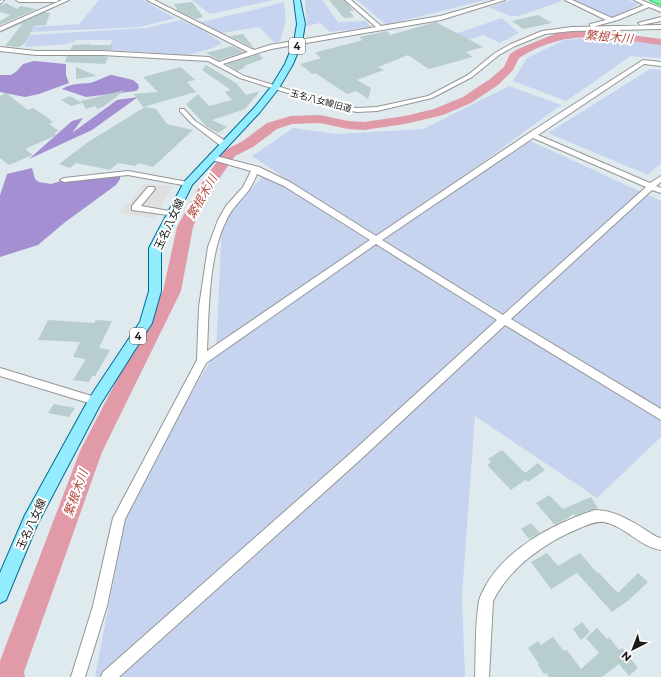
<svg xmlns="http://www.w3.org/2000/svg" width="661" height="677" font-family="Montserrat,'Noto Sans JP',sans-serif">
	<rect width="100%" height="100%" fill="#dfeaee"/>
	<!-- farmland -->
	<path fill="#c7d4ef" d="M99,0H143L175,18L140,27L30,32L33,27L79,24Z
		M192,0H274L210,14Z
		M305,0H322L338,22L366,21L371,27L330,32L320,23L307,26Z
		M357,0H486L386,25Z
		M511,0H560L562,1L519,16H510L489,7Z
		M574,0H629L638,4L616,19Z
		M284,2L286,21L280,41L275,43L259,27L221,33L200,22L245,12Z
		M502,18L519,33L500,43L483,35L468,40L455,34Z
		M181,20L201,29L222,43L213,48L188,55L109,50L112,40H76L74,43L69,42V44L25,47L29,35L146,28Z
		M590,38L661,43V58L631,56L566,101L513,81L527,58L564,40Z
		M650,69L661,70V163L648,175L548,133Z
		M509,86L561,105L388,231L526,139L661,201V437L597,498L475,416L462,596L465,677H95L129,500L216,351L222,220L265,174L368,234L252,156L293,128L337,134L423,129Z"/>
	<!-- forest -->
	<path fill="#a38fd2" d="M34,61L66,64V75L69,83L39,94L25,97L0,92V75H11L17,71L23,64Z
		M112,75L133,80L138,84L139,88L136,91L86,97L62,89C72,83 79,84 90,83C99,81 104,76 112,75Z
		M138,97L92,130L29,159L72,121L83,118L72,133L117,100Z
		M32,168L35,179L39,182L51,184L64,180L120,175V179L116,185L64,223L38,245L0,257V195L7,174Z"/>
	<!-- parking -->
	<path fill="#dfdfdf" d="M144,184L173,186L155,218L118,213L132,201Z"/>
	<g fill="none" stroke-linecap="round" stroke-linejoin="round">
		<!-- river -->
		<path fill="#e19aa7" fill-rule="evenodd" d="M595,30L661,39V45C607,38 568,27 519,58L513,70L498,85L471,103L443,115L405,124L364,130L348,129L320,123L292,124L277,129L253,147L235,156L211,190L193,227L181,291L102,452L24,672L25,677H0V661L80,451L163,291L177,227L197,190L225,150L243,141L267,123L291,116L320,115L348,121L364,122L405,116L434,109L463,97L490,79L504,67L510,54L518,49L557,33Z"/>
	</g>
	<!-- building -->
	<path fill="#b8cdce" d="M329,0H344L354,11H349L354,17L344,18Z
		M192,2L203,17L196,19L178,11L174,4Z
		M6,3L17,9L21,6L37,9L0,25V21L10,15L0,12V6Z
		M45,12L50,13L46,25L34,26L25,43L20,47L5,46L23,23L0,33V32Z
		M538,15L552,23L523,29L512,21Z
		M436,22L483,47L466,52L473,57L429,69L408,55L378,67L384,70L357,80L371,88L368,99L356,91L348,94L344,92L315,73L312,74L300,64L321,58L315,53L317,52L363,40L359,37L387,31L390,35Z
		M243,34L254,48L230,36Z
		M91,44L90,45H113L111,50H70L73,45Z
		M232,46L244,52L219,60L206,53Z
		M259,54L263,59L244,66V68L237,71L227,64Z
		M67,56H102L108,57L105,64L65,62Z
		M206,65L236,83L246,95L260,91L245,109L212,120L227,127L218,133L206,126L186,104L198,94L209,106L232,100L225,92L231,90L202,70Z
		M76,67L97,76L76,79Z
		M181,67L195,80L187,82L196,92L143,107L134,94L158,92L143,77Z
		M125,90L103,107L97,109L95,106L86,109L81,101Z
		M6,93L28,110L33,108L44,115L53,122L49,124L59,131L54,133L57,135L25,149L33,155L9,165L0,158V96Z
		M70,96L82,103L71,106L61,100Z
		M145,107L156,109L167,124L193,130L153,167L139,163L135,166L118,163L110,170L76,163L70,168L59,164L88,142Z
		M48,320L94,323L96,320L112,321L99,348L110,350L95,376H92L89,382L73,380L86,359L73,357L80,342L38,340Z
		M54,404L75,408L69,417L48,413Z
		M502,450L525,473L538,463L545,470L528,482L525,480L511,490L487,465L491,462L488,459Z
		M549,495L563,509L591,497L598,508L575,516L574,514L555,525L536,503Z
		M531,523L540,533L529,539L521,529Z
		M547,553L558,566L580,553L597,573L598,572L618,593L638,573L648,582L629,600L612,612L577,573L551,589L531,562Z
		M582,622L590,632L581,640L573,629Z
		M597,628L607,639L609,637L619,650L622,648L623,649L638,668L629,676L619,664L602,677H549L546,673L544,674L538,665L539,664L528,648L538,641L541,645L553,637L564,651L567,650L581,669L599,653L586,638Z"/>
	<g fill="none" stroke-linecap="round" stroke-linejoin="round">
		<defs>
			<path id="minor" d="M16,0H59L56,2H19Z
				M62,0H69L0,31V27Z
				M147,0H154L254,50L270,45L376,27L345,0H351L381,26L440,16L496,0H505L441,20L271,49L223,64L244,76L339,105L357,108L377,107L428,96L468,75L495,53L511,44L542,31L572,27L661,25V29L572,31L545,34L515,46L499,55L472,77L432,98L377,111L357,112L336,108L240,78L208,61L102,55H36L0,51V47L36,51H102L209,57L219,62L248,52Z
				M565,0H572L612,18L644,5L634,0H641L661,8V12L649,7L618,20L592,27L590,26V24L606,20Z
				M661,17V21L641,25L638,23Z
				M643,60L661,62V66L644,64L538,135L650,183L661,176V182L656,186L661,188V193L652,190L511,319L661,409V420L505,325L360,460L119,677H101L103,672L352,452L497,320L376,244L206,363L125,519L107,606L85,677H71L93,606L113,518L197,360L199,307L208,247L218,220L226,206L243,187L251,171L209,159V155H212L259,167L290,182L376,236L529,133ZM533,138L646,187L503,315L382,240ZM257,174L284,186L370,240L207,351C209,311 208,255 227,219C232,208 241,200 249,190C252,185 255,179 257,174Z
				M180,109H184L195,121L227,142V146H221L191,123L180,111Z
				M128,171L188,182L192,184L188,186L128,175L64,182L60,180L64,178Z
				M148,187H154L155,189L141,206L175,212L176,214L175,216L132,210V206Z
				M0,368L95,397L99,398L100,401L99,404L95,405L0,376Z
				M595,510C618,510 639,526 657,537L661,538V550C640,547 625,526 604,522C595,521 588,525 580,528C545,542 510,567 493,601L489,677H475C476,654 475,623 479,601C480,596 483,591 485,587C506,548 555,523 595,510Z"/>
			<path id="major" d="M294,0H300L305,24L302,42L293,64L279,88L260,112L192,185L161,248V291L152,323L100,405L37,525L6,600L0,603V573L25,515L90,397L140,322L149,291V248L184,182L254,108L271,87L285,64L294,42L297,24Z"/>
			<path id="highway" d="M650,0H661V5Z"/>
		</defs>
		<!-- minor casing -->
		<use href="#minor" stroke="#959595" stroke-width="2"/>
		<!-- major casing -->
		<use href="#major" stroke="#006b92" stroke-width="2"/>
		<!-- highway casing -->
		<use href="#highway" stroke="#13e548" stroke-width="2"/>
		<!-- minor -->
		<use href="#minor" fill="#fff" fill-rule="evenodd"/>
		<!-- major -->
		<use href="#major" fill="#93edff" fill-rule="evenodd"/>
		<!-- highway -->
		<use href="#highway" fill="#7deeac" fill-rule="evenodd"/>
		<defs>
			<path id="rail" d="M0,3L3,0"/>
		</defs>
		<!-- rail casing -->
		<use href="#rail" stroke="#696969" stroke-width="3"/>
		<!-- rail -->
		<use href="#rail" stroke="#fff" stroke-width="2" stroke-dasharray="5.5" stroke-linecap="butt"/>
	</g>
	<g text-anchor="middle" stroke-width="4" stroke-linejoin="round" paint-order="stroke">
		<!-- far-street labels -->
		<g font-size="9" fill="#1b1b1b" stroke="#fff">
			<text transform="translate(321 101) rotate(15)" y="3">玉名八女線旧道</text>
		</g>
		<!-- shield labels -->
		<g fill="#fff" stroke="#5f5f5f" stroke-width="1">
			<rect x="289" y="38" width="16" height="16" rx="3"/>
			<rect x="130" y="328" width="16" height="16" rx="3"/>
		</g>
		<g font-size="10" font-weight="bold" fill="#1b1b1b">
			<text x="297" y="50">4</text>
			<text x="138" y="340">4</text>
		</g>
		<!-- street labels -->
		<g font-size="11" fill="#1b1b1b" stroke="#fff">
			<text transform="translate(169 224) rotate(-65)" y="4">玉名八女線</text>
			<text transform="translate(31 524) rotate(-65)" y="4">玉名八女線</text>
		</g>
		<!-- water labels -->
		<g font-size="12" font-style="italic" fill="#b24b3f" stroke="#fff">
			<text transform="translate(609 37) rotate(5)" y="4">繁根木川</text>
			<text transform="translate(202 197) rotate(-60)" y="4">繁根木川</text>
			<text transform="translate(76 493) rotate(-70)" y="4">繁根木川</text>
		</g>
	</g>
	<!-- north arrow -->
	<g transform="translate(633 649) rotate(222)" stroke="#ffffff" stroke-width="3" paint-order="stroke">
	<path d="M0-3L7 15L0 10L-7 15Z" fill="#1b1b1b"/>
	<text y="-6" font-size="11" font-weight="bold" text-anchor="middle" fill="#1b1b1b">N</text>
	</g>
</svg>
